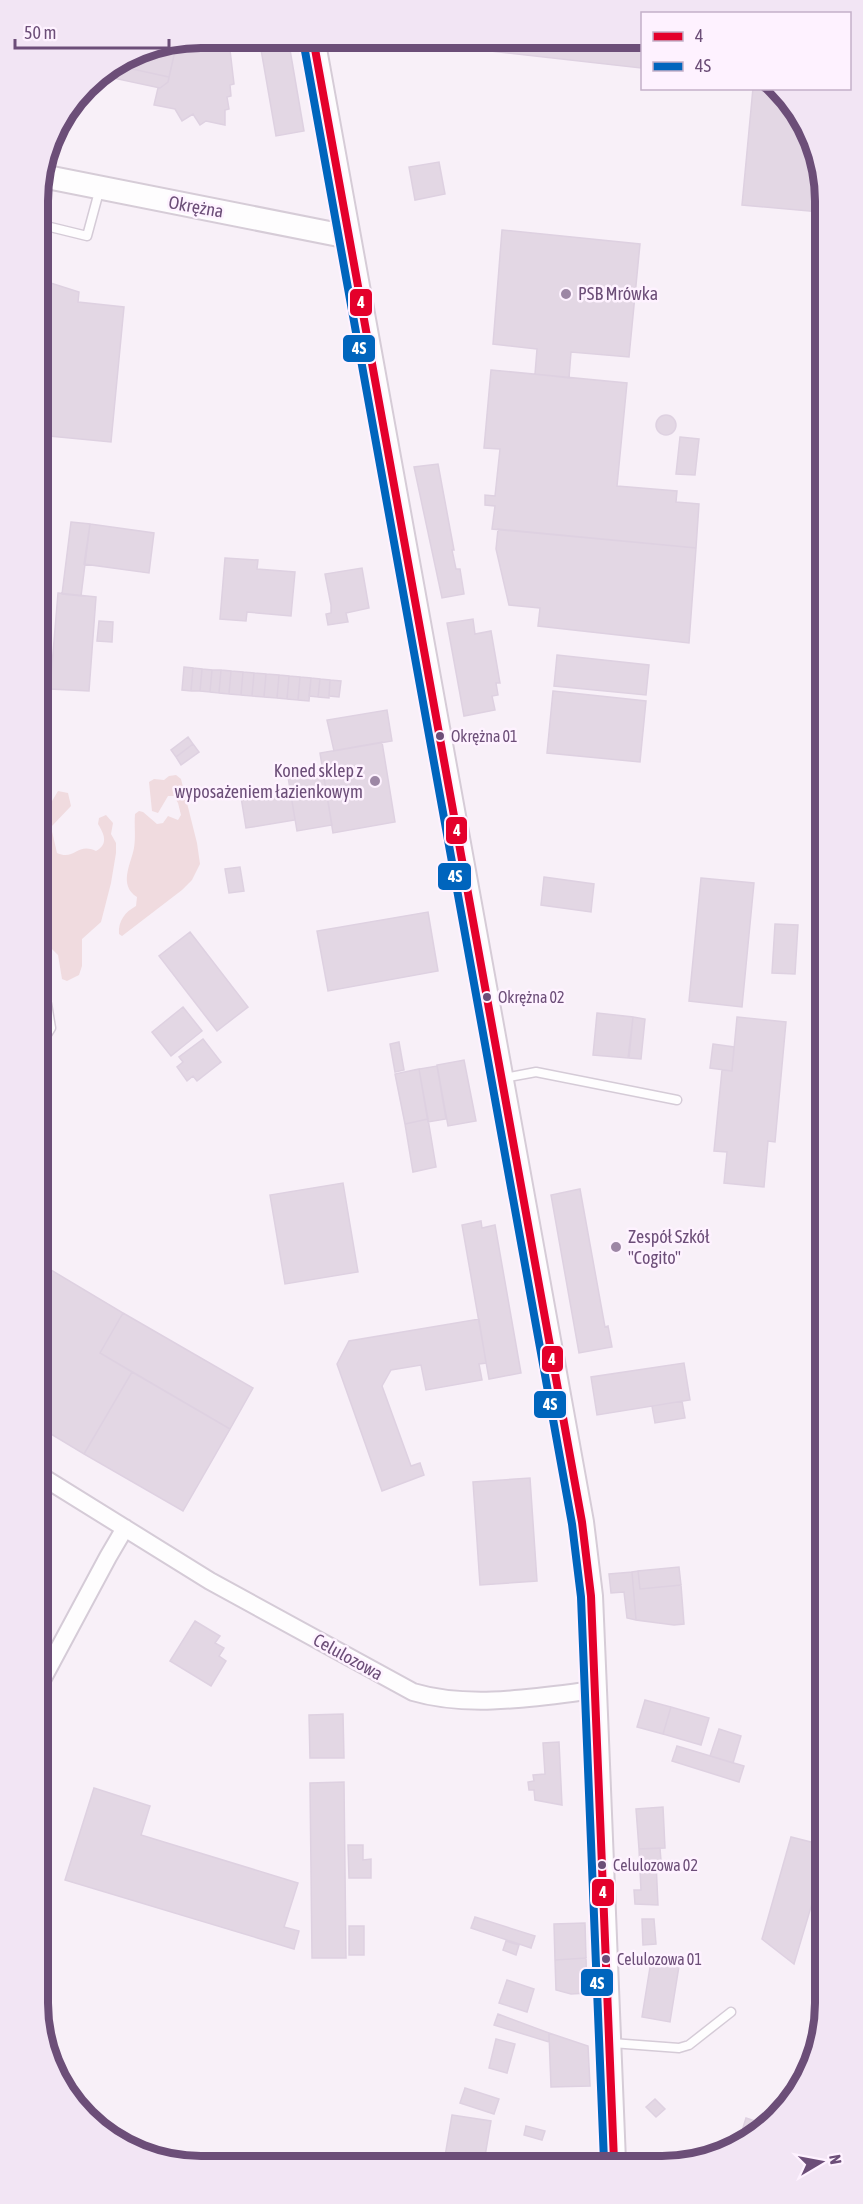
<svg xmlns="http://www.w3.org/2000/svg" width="863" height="2204" font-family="'Asap Condensed',sans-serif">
	<rect width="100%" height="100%" fill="#f8f0f8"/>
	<!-- green -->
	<path fill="#f0dbdf" d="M176,775L181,779L197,843L200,864L192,880L182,890L122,936L119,934C118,921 125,912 136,906L137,897C118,885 131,864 134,848C136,837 134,825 135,814L139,811L143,812L157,824L163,823L168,816L178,820L181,815L178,803L174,796H168L158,813L152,811L149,782L154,779L164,780L169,776Z
		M58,791L68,793L71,806L51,827L57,853C75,861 77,842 96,851C109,844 104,834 98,824L99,818L106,815L113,823L111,834L116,843V853L111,883L101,922L82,939V966L79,975L67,981L62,979L58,955L49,946H40V814L45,813Z"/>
	<!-- building -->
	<path fill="#e3d7e4" stroke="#ded1e1" stroke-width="1.5" d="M259,38H288L304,131L276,136Z
		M411,39L642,40V53L641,68L411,42Z
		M187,40L230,50L234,84L230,85L231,96L227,97L229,109L225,110V125L206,121L200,125L193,114L182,121L175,109L154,105L158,88H160L168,82L177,42Z
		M177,42L169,77L114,65L139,50Z
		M114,65L169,77L168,82L160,88L99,75Z
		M753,88H776L820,159V212L742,205Z
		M439,162L445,194L415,200L409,167Z
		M502,230L640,244L629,357L571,352L569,378L535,374L537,349L493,344Z
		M38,279L79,292L78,302L124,307L111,442L39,435Z
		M491,370L627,383L617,486L677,491L676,502L699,504L696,548L492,529L495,506L485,505V495L495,496L500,449L484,448Z
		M656 425a10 10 0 1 1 20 0a10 10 0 1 1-20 0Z
		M680,437L699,439L695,475L676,474Z
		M438,464L454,550H452L456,569H460L464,594L442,598L414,467Z
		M71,522L90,524L81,596L62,594Z
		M90,524L154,533L149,573L84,564Z
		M498,529L696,548L689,643L538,626L540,608L509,605L496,549Z
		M225,558L258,560L257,569L295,572L291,616L247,612L246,621L220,619Z
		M362,568L369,608L346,613L348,622L328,625L326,614L331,613V605L325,574Z
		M58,593L96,597L89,691L50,689Z
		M473,619L475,634L491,631L500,683H496L498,695L492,696L495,710L464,716L447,623Z
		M99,621L113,622L112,642L97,641Z
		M557,655L649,665L646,695L554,686Z
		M184,667L193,668L191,691L182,690Z
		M193,668L202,669L200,691H191Z
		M202,669L212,670L210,692L200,691Z
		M212,670H221L219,693L210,692Z
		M221,670L231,671L229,694L219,693Z
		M231,671L243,672L241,695L229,694Z
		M243,672L254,673L252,696L241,695Z
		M254,673L266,674L264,697L252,696Z
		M266,674L279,675L277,698L264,697Z
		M279,675L289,676L287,699L277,698Z
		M289,676L300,677L298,700L287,699Z
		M300,677L311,678L309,701L298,700Z
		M311,678L320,679L318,697L309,696Z
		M320,679L330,680L329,698L318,697Z
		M330,680L341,681L339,697L329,696Z
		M553,691L646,701L640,762L547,753Z
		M387,710L392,741L334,751L327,720Z
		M188,737L193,744L176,757L171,750Z
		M382,742L395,822L333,833L320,753Z
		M193,744L199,752L181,765L176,757Z
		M323,772L332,825L297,831L288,777Z
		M290,789L295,820L246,828L241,797Z
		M240,867L244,891L229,893L225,869Z
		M544,877L594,884L591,912L541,905Z
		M701,878L754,883L742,1007L689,1001Z
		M428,912L438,971L328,991L317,931Z
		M775,924L798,925L795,974L772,973Z
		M190,932L248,1007L217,1031L159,956Z
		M183,1007L202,1031L171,1056L152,1032Z
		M597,1013L633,1017L628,1058L593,1055Z
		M633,1017L645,1019L641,1059L629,1058Z
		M737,1017L786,1022L775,1142L768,1141L764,1187L724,1183L727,1152L714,1151L722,1070L732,1071Z
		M203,1039L221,1062L197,1081L193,1076L187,1081L177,1067L183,1062L179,1057Z
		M399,1042L404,1070L395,1072L390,1044Z
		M713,1044L734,1047L732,1071L710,1068Z
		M464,1060L476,1121L448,1126L437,1065Z
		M437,1066L446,1119L428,1122L419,1069Z
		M419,1069L428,1119L405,1124L395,1074Z
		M428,1119L436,1167L413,1172L405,1124Z
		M343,1183L358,1272L285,1284L270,1195Z
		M580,1189L605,1327L608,1326L612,1347L579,1353L551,1195Z
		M481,1221L482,1228L495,1225L521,1373L489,1379L462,1225Z
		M41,1264L123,1313L100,1353L132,1372L84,1454L41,1428Z
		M123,1313L253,1388L230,1429L100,1353Z
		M479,1319L486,1363L479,1364L482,1380L426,1390L421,1365L391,1370L382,1386L411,1466L420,1463L424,1475L382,1491L337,1364L349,1341Z
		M684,1363L690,1400L597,1415L591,1377Z
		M132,1372L230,1429L183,1511L84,1454Z
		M682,1401L685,1418L655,1423L652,1406Z
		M530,1478L537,1581L480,1585L473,1482Z
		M679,1567L681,1585L640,1589L638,1571Z
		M638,1571L640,1589L681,1585L684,1624L674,1625L636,1620L632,1572Z
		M632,1572L636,1620L627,1618L624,1592L611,1593L609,1574Z
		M195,1621L220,1636L215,1643L224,1648L219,1656L226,1661L211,1686L170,1661Z
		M645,1700L671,1707L663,1734L637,1727Z
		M671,1707L709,1718L701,1745L663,1734Z
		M343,1714L344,1758H310L309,1715Z
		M719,1729L741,1736L733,1763L710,1756Z
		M559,1742L562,1805L535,1800L534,1790H529L528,1782L534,1781L533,1775L545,1774L543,1743Z
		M677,1746L744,1766L739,1782L672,1761Z
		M344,1782L346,1958H312L310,1783Z
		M94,1788L150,1806L141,1835L298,1883L284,1927L299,1931L294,1949L65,1880Z
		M663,1807L665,1848L639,1849L636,1809Z
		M823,1817H825V1860L794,1964L762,1939L791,1837L815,1843Z
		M348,1845H363V1860L371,1859V1878H349Z
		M660,1848L661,1861L656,1862L658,1905L635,1904L634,1890H641L639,1849Z
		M475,1917L535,1936L531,1948L471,1928Z
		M642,1919H654L656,1944L643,1945Z
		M585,1923L586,1958L555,1960L554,1924Z
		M349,1926H364V1955H349Z
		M506,1941L519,1945L516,1955L503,1950Z
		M586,1958L587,1993L571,1994L556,1990L555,1960Z
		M651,1961L679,1966L670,2022L642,2017Z
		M507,1980L534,1989L527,2012L499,2003Z
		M498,2014L549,2033V2042L494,2025Z
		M549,2033L588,2046L590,2086L551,2087Z
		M496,2039L515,2044L507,2073L489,2068Z
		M465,2088L499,2099L494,2114L460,2103Z
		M655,2099L665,2109L656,2117L646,2107Z
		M452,2115L491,2121L484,2162H444Z
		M746,2118L764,2124L731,2144L742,2131Z
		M526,2126L545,2131L542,2140L524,2135Z"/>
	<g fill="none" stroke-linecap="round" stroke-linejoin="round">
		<defs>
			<path id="lane" d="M38,224L87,236L100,188
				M40,994L47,1004L51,1028L40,1046
				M504,1078L536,1072L677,1100
				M612,2043L679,2048L689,2045L731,2012"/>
			<path id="street" d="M41,1476L210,1581L413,1692C470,1709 537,1697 595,1690
				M42,1551V1570
				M42,1680L108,1557L125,1528"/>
			<path id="secondary" d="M313,38L582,1522L591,1596L595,1690L614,2161
				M42,176L349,237"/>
		</defs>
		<!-- lane casing -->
		<use href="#lane" stroke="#d5cbd7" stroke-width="11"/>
		<!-- street casing -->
		<use href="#street" stroke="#d5cbd7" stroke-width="20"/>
		<!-- secondary casing -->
		<use href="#secondary" stroke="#d6ccd7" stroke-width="26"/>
		<!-- lane -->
		<use href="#lane" stroke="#fefdfe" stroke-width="8"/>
		<!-- street -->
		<use href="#street" stroke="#fefdfe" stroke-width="16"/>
		<!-- secondary -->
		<use href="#secondary" stroke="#fefdfe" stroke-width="22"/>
		<defs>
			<path id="bus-1" d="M313,38L582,1522L591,1596L614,2161"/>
			<path id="bus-2" d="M303,40L572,1524L581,1597L604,2161"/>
		</defs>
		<!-- bus-1 casing -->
		<use href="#bus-1" stroke="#fef2ff" stroke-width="12"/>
		<!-- bus-2 casing -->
		<use href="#bus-2" stroke="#fef2ff" stroke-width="12"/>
		<!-- bus-1 -->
		<use href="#bus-1" stroke="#e4002b" stroke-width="8"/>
		<!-- bus-2 -->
		<use href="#bus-2" stroke="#0065bd" stroke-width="8"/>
	</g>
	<!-- markers -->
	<g fill="#9d87a5" stroke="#fef2ff" stroke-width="2">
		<circle cx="566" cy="294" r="6"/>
		<circle cx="375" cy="781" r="6"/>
		<circle cx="616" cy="1247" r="6"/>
	</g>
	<g fill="#6c4e78" stroke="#fef2ff" stroke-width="2">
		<circle cx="440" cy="736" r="5"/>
		<circle cx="487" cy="997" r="5"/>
		<circle cx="602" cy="1865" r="5"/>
		<circle cx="606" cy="1959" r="5"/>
	</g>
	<g text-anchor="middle" stroke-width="5" stroke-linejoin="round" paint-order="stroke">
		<!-- bus labels -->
		<g font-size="16" fill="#6c4e78" stroke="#fef2ff" text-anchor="start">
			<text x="451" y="742">Okrężna 01</text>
			<text x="498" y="1003">Okrężna 02</text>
			<text x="613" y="1871">Celulozowa 02</text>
			<text x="617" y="1965">Celulozowa 01</text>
		</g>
		<!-- street labels -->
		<g font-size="18" fill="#6c4e78" stroke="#fef2ff">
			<text transform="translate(196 207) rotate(10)" y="6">Okrężna</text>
			<text transform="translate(348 1657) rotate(29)" y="6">Celulozowa</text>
		</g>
		<!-- poi labels -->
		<g font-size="18" fill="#6c4e78" stroke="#fef2ff" text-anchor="start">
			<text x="578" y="300">PSB Mrówka</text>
			<text x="363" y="777" text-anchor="end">Koned sklep z<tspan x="363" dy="21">wyposażeniem łazienkowym</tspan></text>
			<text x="628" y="1243">Zespół Szkół<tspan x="628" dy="21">"Cogito"</tspan></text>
		</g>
	</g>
	<!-- crop -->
	<path d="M0 0H863V2204H0ZM201 48H662A153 153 0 0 1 815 201V2003A153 153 0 0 1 662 2156H201A153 153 0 0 1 48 2003V201A153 153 0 0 1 201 48Z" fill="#f2e5f4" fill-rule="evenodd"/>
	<path fill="none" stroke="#6c4e78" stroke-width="8" d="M201 48H662A153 153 0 0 1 815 201V2003A153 153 0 0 1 662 2156H201A153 153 0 0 1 48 2003V201A153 153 0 0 1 201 48Z"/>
	<g stroke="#fef2ff" stroke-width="2">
		<rect x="349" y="288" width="24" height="29" rx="6" fill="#e4002b"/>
		<rect x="342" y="334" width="34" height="29" rx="6" fill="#0065bd"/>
		<rect x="445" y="816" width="23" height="29" rx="6" fill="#e4002b"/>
		<rect x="437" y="862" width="35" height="29" rx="6" fill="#0065bd"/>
		<rect x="541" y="1345" width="23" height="28" rx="6" fill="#e4002b"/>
		<rect x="533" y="1390" width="34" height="29" rx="6" fill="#0065bd"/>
		<rect x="591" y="1878" width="24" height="29" rx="6" fill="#e4002b"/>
		<rect x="580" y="1968" width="34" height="29" rx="6" fill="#0065bd"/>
	</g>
	<g font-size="16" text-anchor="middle" font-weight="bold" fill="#fff">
		<text x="361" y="308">4</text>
		<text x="359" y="354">4S</text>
		<text x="457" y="836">4</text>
		<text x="455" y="882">4S</text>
		<text x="552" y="1365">4</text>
		<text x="550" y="1410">4S</text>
		<text x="603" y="1898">4</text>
		<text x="597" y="1989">4S</text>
	</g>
	<!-- legend -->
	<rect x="641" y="12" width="210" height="78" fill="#fef2ff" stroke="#c4b0c9" stroke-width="1.5"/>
	<rect x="653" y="32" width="30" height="9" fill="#e4002b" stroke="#c4b0c9" stroke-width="1.5"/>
	<text x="695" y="42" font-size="18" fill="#6c4e78">4</text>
	<rect x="653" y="62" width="30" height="9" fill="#0065bd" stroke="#c4b0c9" stroke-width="1.5"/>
	<text x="695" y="72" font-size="18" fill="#6c4e78">4S</text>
	<!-- north arrow -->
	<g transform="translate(821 2162) rotate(80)" stroke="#fef2ff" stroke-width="4.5" paint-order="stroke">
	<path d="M0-4.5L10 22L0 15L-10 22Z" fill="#6c4e78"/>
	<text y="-9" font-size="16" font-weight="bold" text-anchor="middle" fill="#6c4e78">N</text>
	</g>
	<!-- scale -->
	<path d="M15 39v9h154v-9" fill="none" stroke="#6c4e78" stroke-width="3"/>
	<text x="24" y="39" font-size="18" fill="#6c4e78" stroke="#fef2ff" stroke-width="4.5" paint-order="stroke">50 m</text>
</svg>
